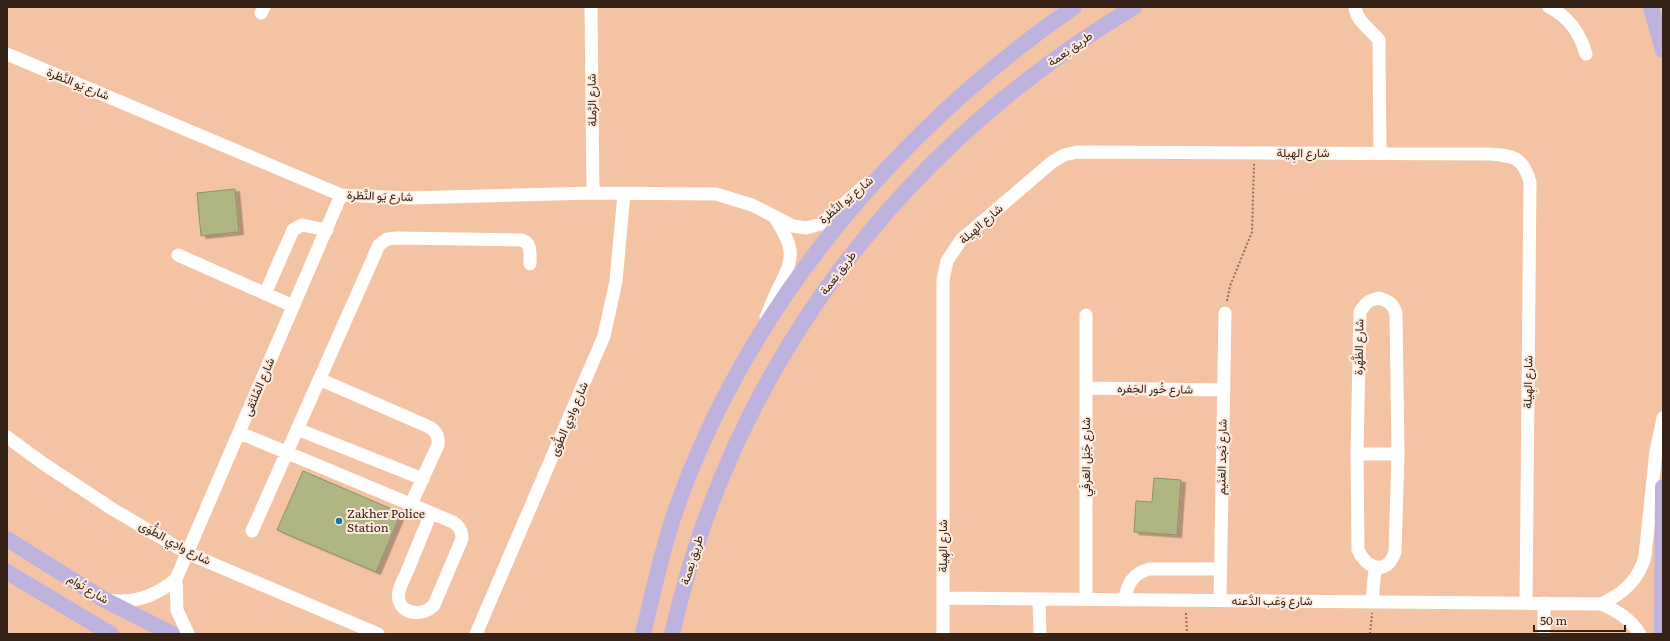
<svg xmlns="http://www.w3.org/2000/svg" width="1670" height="641" font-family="Literata,Vazirmatn,serif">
	<defs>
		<filter id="shadow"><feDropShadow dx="4.5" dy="2.5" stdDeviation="0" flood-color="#0004"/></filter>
	</defs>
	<rect width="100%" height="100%" fill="#f3c3a4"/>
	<!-- building -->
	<path fill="#afb684" stroke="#8d9362" filter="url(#shadow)" d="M235,189L239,232L201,236L197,193Z
		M303,471L401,513L376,572L277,530Z
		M1154,478L1181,480L1177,535L1134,532L1136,501L1152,502Z"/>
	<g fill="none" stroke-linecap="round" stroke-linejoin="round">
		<!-- path -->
		<path stroke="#92715c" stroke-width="2" stroke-dasharray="2 2" stroke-linecap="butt" d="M1227,301L1230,286L1252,232L1254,164
			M1186,613L1187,634
			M1370,634L1372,613"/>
		<!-- minor -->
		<path stroke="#fff" stroke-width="13" d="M591,7L593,193
			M1355,7C1356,21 1371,30 1379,40L1380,153
			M1549,7C1569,17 1580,33 1586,54
			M261,13L264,7
			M7,54L341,195L408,198L593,193L716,194L752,205L793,226L806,228L821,224L865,185
			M178,255L293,306
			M265,294L293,230L302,225L327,230
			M1379,298C1389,301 1393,304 1396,313L1398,454L1395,552C1387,576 1367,569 1358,550L1357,454L1360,312C1365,303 1369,300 1379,298Z
			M766,317C771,306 775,294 781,283C796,256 792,244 775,218
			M319,379L427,426C436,430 439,436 438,445L411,504
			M1086,388L1224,390
			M297,429L423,479
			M240,433L453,522C460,527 462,531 462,539L434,605C421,619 394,613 399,591C401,583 406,575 409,567C416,549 424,531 431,513
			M7,437L44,464L114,510L187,553L378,634
			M1357,454H1398
			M252,531L379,245L387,239L397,238L521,240C532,242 530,254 530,264
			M943,598L1601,604C1618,611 1630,619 1640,634
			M1039,599L1040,634
			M1086,599V315
			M108,600C134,604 156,596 176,579
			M1124,600C1128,584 1132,574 1149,569H1220
			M1220,601L1225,313
			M1372,602L1375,568
			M1601,604C1623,594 1639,580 1645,556L1656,451L1663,418
			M188,634L177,610L176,579L341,195
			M476,634L604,336L616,281L624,194
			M943,634V280L947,261L961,240L1052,162L1064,155L1077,152L1490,154C1514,156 1523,157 1530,182L1526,603
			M1544,634V603"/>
		<!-- major -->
		<path stroke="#beb3df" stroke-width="16" d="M1651,7L1663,50
			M7,539L103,599L172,634
			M7,572L111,634
			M643,634C654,588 664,542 680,498C754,298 901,127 1074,7
			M672,634C733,366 899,148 1134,7
			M1662,634L1663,487"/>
	</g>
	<!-- markers -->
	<circle fill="#1378a3" stroke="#ffebde" stroke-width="1.5" cx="339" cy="521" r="4"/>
	<g text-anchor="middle" stroke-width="4" stroke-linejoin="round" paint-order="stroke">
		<!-- street labels -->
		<g font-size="12" fill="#342216" stroke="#ffebde">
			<text transform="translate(1070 49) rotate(-35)" y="4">طريق نِعمة</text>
			<text transform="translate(78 84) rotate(22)" y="4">شارع يَو النَّظرة</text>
			<text transform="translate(592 100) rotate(-91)" y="4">شارع الرَّملة</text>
			<text x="1303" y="157">شارع الهِيلة</text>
			<text transform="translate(380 196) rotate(2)" y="4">شارع يَو النَّظرة</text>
			<text transform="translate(846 200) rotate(-40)" y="4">شارع يَو النَّظرة</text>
			<text transform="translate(981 224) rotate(-41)" y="4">شارع الهِيلة</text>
			<text transform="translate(838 273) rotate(-53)" y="4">طريق نِعمة</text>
			<text transform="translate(1359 347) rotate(-89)" y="4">شارع الظَّهَرة</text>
			<text transform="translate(1528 382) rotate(-89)" y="4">شارع الهِيلة</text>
			<text transform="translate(259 387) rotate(-67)" y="4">شارع المُلتَقى</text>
			<text transform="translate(1155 389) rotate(1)" y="4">شارع خُور الجَفره</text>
			<text transform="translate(569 419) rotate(-67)" y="4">شارع وادِي الطُّوَى</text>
			<text transform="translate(1086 457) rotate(-90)" y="4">شارع جَبَل العَرفَي</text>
			<text transform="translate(1222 457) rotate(-89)" y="4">شارع نَجد الغنَيم</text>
			<text transform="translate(175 543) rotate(28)" y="4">شارع وادِي الطُّوَى</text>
			<text transform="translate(943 546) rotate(-90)" y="4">شارع الهِيلة</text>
			<text transform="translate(692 560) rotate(-73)" y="4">طريق نِعمة</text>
			<text transform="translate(88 589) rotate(31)" y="4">شارع تُوام</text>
			<text x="1272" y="605">شارع وَعَب الدَّعنه</text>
		</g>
		<!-- poi labels -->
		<g font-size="12" fill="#342216" stroke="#ffebde" text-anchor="start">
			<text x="347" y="518">Zakher Police<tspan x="347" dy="14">Station</tspan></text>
		</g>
	</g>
	<!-- border -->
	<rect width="1670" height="641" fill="none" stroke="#342216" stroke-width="16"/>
	<!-- scale -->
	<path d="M1534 625v6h91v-6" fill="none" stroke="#342216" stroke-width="2"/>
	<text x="1540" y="625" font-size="12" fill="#342216" stroke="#ffebde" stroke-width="3" paint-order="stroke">50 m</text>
</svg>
